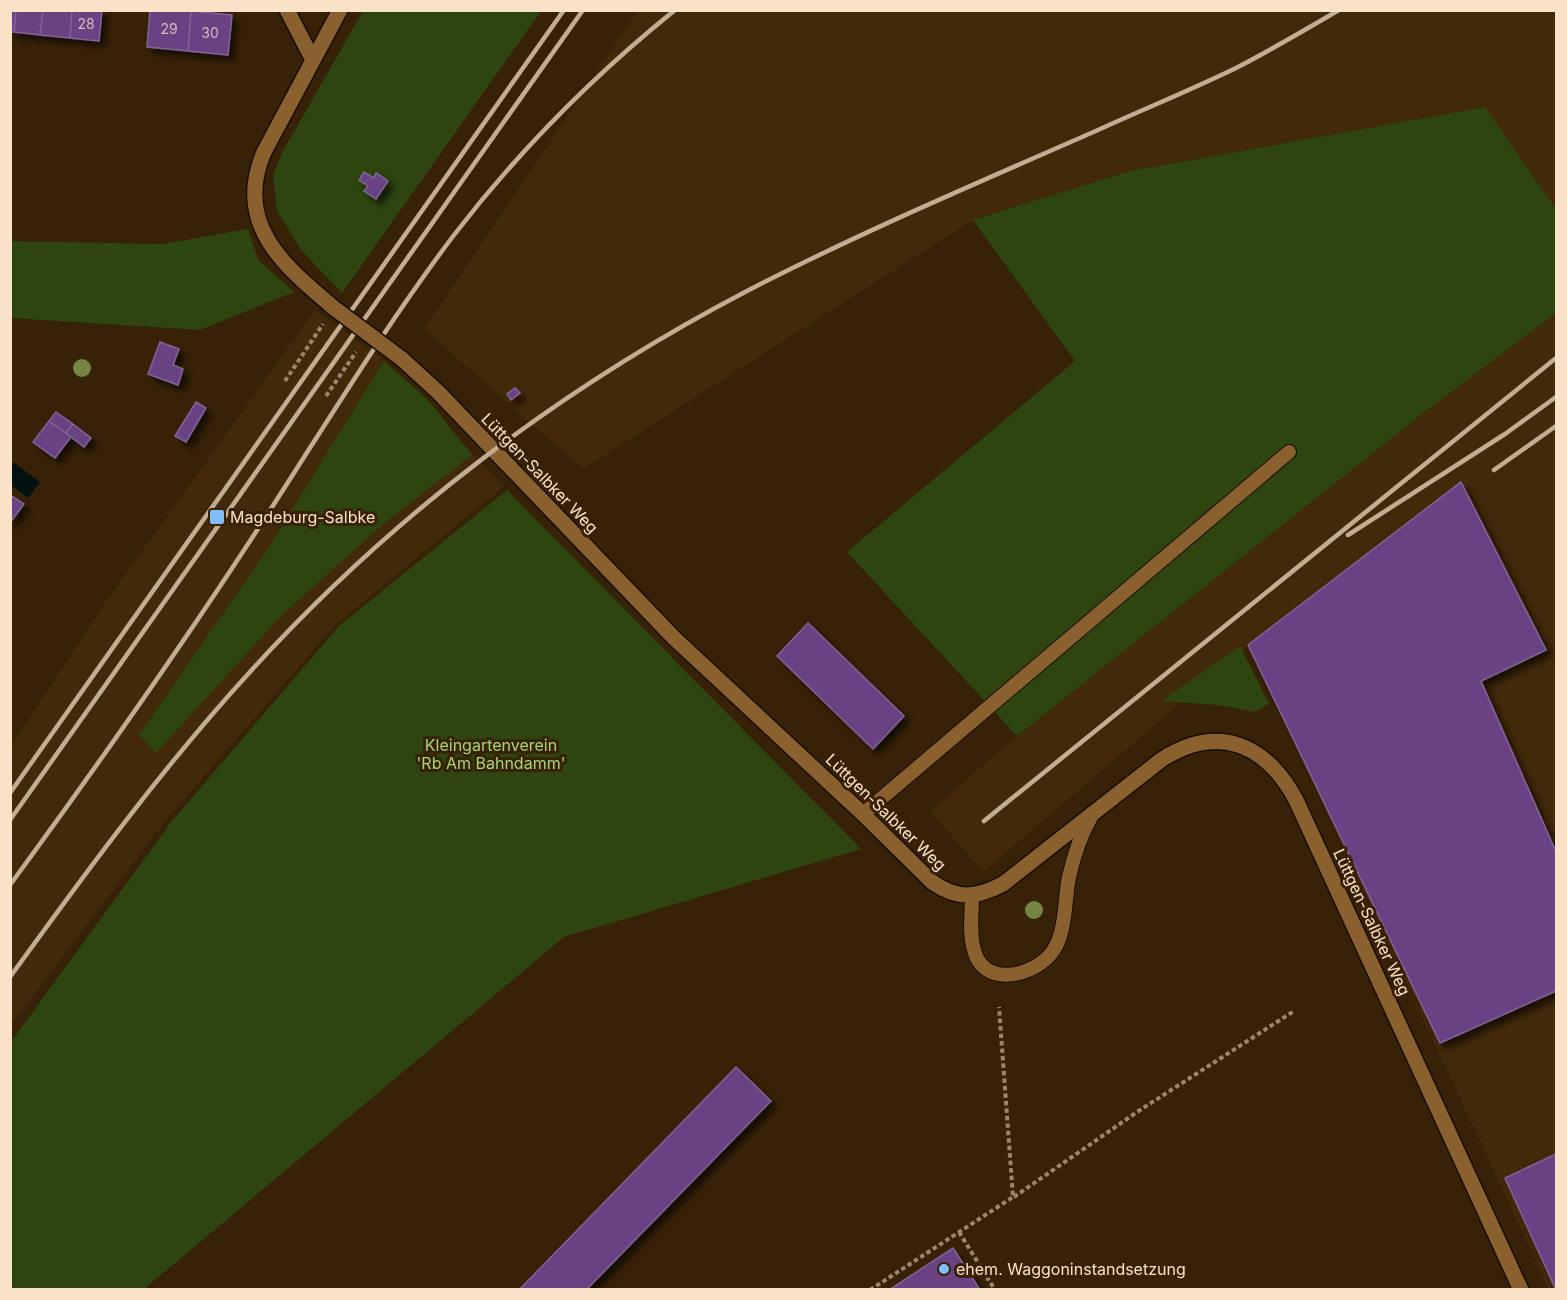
<svg xmlns="http://www.w3.org/2000/svg" width="1567" height="1300" font-family="Inter,sans-serif">
	<defs>
		<filter id="shadow"><feDropShadow dx="5.5" dy="5.5" stdDeviation="3" flood-color="#0009"/></filter>
	</defs>
	<rect width="100%" height="100%" fill="#372207"/>
	<!-- built -->
	<path fill="#42290a" d="M638,11H1556V209L1484,107L1130,171L973,220L583,469L424,329Z
		M315,310L380,357L504,486L335,625L165,821L11,1025V746L107,600Z
		M1556,313V1289H1549L1249,645L983,872L930,811L1017,736L1426,411Z"/>
	<!-- green -->
	<path fill="#2e450f" d="M363,11H541L342,293L302,251L277,211L273,174L283,151Z
		M1485,107L1556,209V313L1426,411L1017,736L847,552L1075,361L973,220L1130,171Z
		M248,229L258,260L294,292L200,330L11,318V241L162,244Z
		M384,361L429,401L472,455L382,525L281,616L156,753L139,735L267,550Z
		M507,490L861,849L564,937L144,1289H11V1042L172,821L339,626Z
		M1240,646L1269,704L1255,712L1218,705L1161,701Z"/>
	<!-- water -->
	<path fill="#031110" d="M13,462L40,482L28,498L11,485V466Z"/>
	<!-- building -->
	<path fill="#684383" stroke="#806397" stroke-width="1.5" filter="url(#shadow)" d="M10,10H16L14,32H10Z
		M16,10H43L40,35L14,32Z
		M43,10H72L70,38L40,35Z
		M72,10H102L99,41L70,38Z
		M150,10L191,11L188,51L147,47Z
		M191,11L232,15L228,55L188,51Z
		M364,172L374,178L376,173L388,181L376,199L364,191L368,186L359,180Z
		M160,342L179,349L173,365L183,369L178,385L148,374Z
		M515,388L520,393L511,400L507,394Z
		M196,402L206,408L186,442L175,436Z
		M56,412L73,424L66,433L49,421Z
		M49,421L71,437L55,458L33,442Z
		M73,424L91,438L84,447L66,433Z
		M1461,482L1546,650L1481,681L1556,852V991L1440,1043L1248,645Z
		M10,495L24,504L10,523Z
		M808,623L904,716L873,749L777,656Z
		M736,1067L771,1101L586,1290H519Z
		M1556,1154V1290L1505,1178Z
		M953,1248L980,1290H889Z"/>
	<g fill="none" stroke-linecap="round" stroke-linejoin="round">
		<defs>
			<path id="lane" d="M863,814L1289,452
				M972,895C972,913 969,934 974,950C983,986 1028,978 1049,956C1067,937 1064,901 1069,877C1074,855 1080,836 1091,817"/>
			<path id="street" d="M287,10L313,60
				M334,308C284,266 233,224 264,152L340,10
				M402,359L438,392L674,638L863,814L932,882C958,900 976,898 1003,884L1161,760C1218,723 1266,744 1296,800L1521,1290"/>
		</defs>
		<!-- lane casing -->
		<use href="#lane" stroke="#190d01" stroke-width="16"/>
		<!-- street casing -->
		<use href="#street" stroke="#190d01" stroke-width="18"/>
		<!-- path -->
		<path stroke="#9b856b" stroke-width="4" stroke-dasharray="4.5 3" stroke-linecap="butt" d="M285,381L323,324
			M326,396L356,352
			M1014,1197L1137,1112L1294,1011
			M959,1232L995,1290
			M870,1290L1013,1197L999,1007"/>
		<!-- lane -->
		<use href="#lane" stroke="#89602e" stroke-width="14"/>
		<!-- street -->
		<use href="#street" stroke="#89602e" stroke-width="15"/>
		<!-- rail -->
		<path stroke="#c3ad92" stroke-width="4.5" d="M1494,470L1556,426
			M1348,535L1505,434L1556,397
			M10,793L564,10
			M10,820L583,10
			M984,821L1556,358
			M10,885C92,773 172,660 248,544C316,441 379,334 454,235C518,152 593,76 675,10
			M10,977C86,872 162,768 249,673C390,517 561,388 747,291C861,232 980,182 1098,130C1144,109 1191,90 1236,68C1271,50 1305,30 1339,10"/>
		<defs>
			<path id="street-bridge" d="M334,308L402,359"/>
		</defs>
		<!-- street-bridge casing -->
		<use href="#street-bridge" stroke="#190d01" stroke-width="18" stroke-linecap="butt"/>
		<!-- street-bridge -->
		<use href="#street-bridge" stroke="#89602e" stroke-width="15"/>
	</g>
	<!-- trees -->
	<g fill="#758542">
		<circle cx="82" cy="368" r="9"/>
		<circle cx="1034" cy="910" r="9"/>
	</g>
	<!-- markers -->
	<g fill="#80bdfa" stroke="#372207" stroke-width="2">
		<rect x="209" y="509" width="16" height="16" rx="3"/>
		<circle cx="944" cy="1269" r="6"/>
	</g>
	<g text-anchor="middle" stroke-width="6" stroke-linejoin="round" paint-order="stroke">
		<!-- number labels -->
		<g font-size="14" fill="#d5bab7">
			<text x="86" y="29">28</text>
			<text x="169" y="34">29</text>
			<text x="210" y="38">30</text>
		</g>
		<!-- street labels -->
		<g font-size="16" fill="#f9e2c8" stroke="#372207">
			<text transform="translate(540 473) rotate(46)" y="6">Lüttgen-Salbker Weg</text>
			<text transform="translate(886 812) rotate(44)" y="6">Lüttgen-Salbker Weg</text>
			<text transform="translate(1372 922) rotate(65)" y="6">Lüttgen-Salbker Weg</text>
		</g>
		<!-- poi labels -->
		<g font-size="16" fill="#f9e2c8" stroke="#372207" text-anchor="start">
			<text x="230" y="523">Magdeburg-Salbke</text>
			<text x="956" y="1275">ehem. Waggoninstandsetzung</text>
		</g>
		<!-- park labels -->
		<g font-size="16" fill="#a7d672" stroke="#372207">
			<text x="491" y="751">Kleingartenverein<tspan x="491" dy="18">'Rb Am Bahndamm'</tspan></text>
		</g>
	</g>
	<!-- border -->
	<rect width="1567" height="1300" fill="none" stroke="#f9e2c8" stroke-width="24"/>
</svg>
